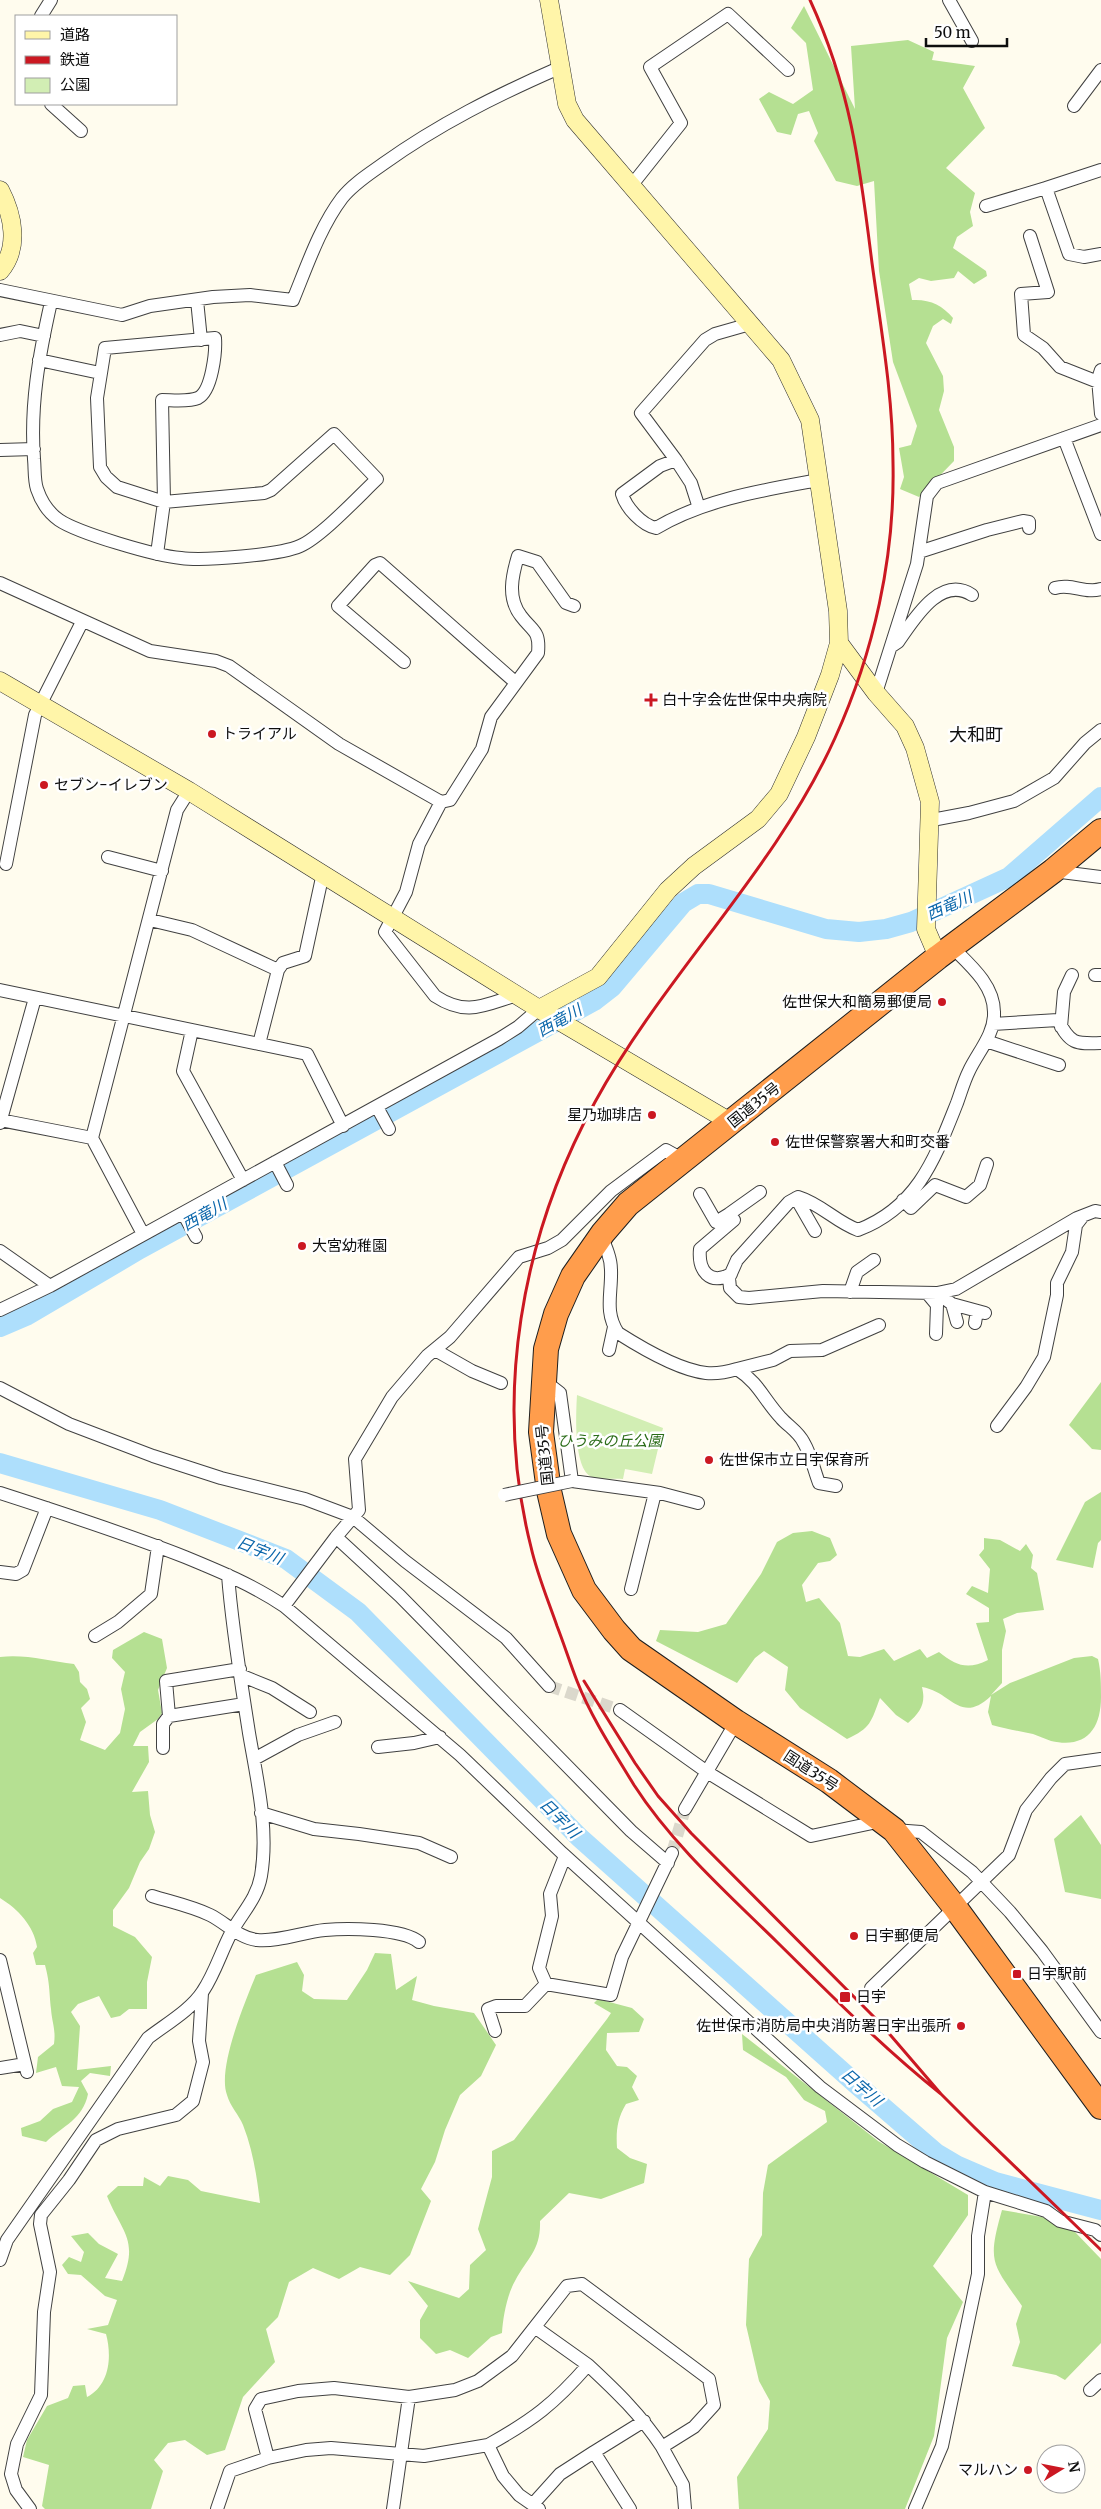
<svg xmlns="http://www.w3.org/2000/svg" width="1101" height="2509" font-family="Merriweather,'Noto Sans JP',serif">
	<rect width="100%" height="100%" fill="#fffcee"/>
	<!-- green -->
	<path fill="#d2eeb4" d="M577,1395L663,1428L652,1474L625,1469L623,1479C614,1478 600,1480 592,1477C573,1469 576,1412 577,1395Z"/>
	<!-- forest -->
	<path fill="#b5e092" d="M804,6L855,109L851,46L908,40L934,52L932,60L975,66L963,88L985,128L946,168L975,193L970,212L973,226L957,237L953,248L986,271L987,276L974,284L958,271L954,278L931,281L919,278L909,284L912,300C930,299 942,305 953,318L951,324L943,319L933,326L926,343L943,376L944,391L939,410L954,447V461L919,497L900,489L904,477L899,448L911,445L917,426L893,362L879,271L874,181L857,186L836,181L814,141L818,133L809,111L798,114L791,135L777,132L759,99L769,92L793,104L813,90L806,43L791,28Z
		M1101,1382V1450L1092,1449L1069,1425Z
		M1101,1492V1540L1098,1543L1093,1568L1056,1560L1085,1502Z
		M812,1531L830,1538L837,1555L830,1561L818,1563L802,1585L806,1602L819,1598L840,1623L848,1656L860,1657L884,1649L894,1661L920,1649L927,1658L939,1652C956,1666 968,1670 988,1660L976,1623L989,1622V1608L966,1594L972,1586L988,1593L990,1569L979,1555L984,1549V1538L1000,1540L1020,1551L1026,1544L1033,1555L1031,1568L1037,1573L1044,1610L1017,1613L1003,1619L1006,1631L1002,1650V1683L991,1695L1010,1683L1074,1658L1092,1656L1098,1659C1101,1672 1101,1684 1101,1697C1101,1729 1086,1749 1051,1741C1045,1739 1039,1736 1033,1734C1019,1731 1006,1729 992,1725L988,1712L991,1696C960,1725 952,1692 922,1687C926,1703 921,1712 908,1723L896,1715L880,1698C871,1722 871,1728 847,1739L800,1708L785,1690L788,1667L764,1651L755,1658L737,1683L656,1641L660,1630L698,1632L726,1624L761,1574L777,1542L793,1533Z
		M144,1632L162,1639L167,1668L158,1690L162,1713L158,1719L140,1732L133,1746H148L149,1762L132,1792L148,1791L150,1815L155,1832L149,1849L140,1862L129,1888L113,1910V1926L135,1937L152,1957L147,1982V2009H129L120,2016L111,2018L99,1996L78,2004L71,2012L80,2026L77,2070L111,2066L110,2076L90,2073L81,2081L88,2094C83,2119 63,2126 46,2142L22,2136L21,2128L40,2121L53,2109L72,2102L79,2087L62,2086L56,2067L36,2073L38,2057L54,2044C56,2029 52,2023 51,2009C49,1991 50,1984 45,1965H36L33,1953L37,1947C34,1926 18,1909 0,1898V1657C25,1654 49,1661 74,1664L79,1672L80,1682L87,1689L90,1699L81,1708L86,1722L80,1740L105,1750L120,1733L125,1709L121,1689L125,1672L112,1658L113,1650Z
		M1081,1815L1101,1845V1899L1065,1892L1054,1839Z
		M375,1953L391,1954L396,1990L417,1976L412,2000L434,2006L474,2013L496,2045L481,2076L460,2095L445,2130L435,2162L421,2189L431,2201L410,2255L390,2275L360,2267L339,2279L313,2268L289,2282L278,2317L266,2329L275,2362L243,2397L225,2450L207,2455L185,2440L168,2443L154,2460L163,2471L151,2509H45L42,2506L49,2465L23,2457L27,2440L47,2406L68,2398L73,2386L85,2385L87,2397C110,2385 112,2356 106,2334L87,2329L108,2325L117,2300L105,2296L81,2275L68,2274L62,2265L69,2257L81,2262L84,2252L71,2236L88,2233L99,2244L118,2254L105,2278L122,2281C139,2239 122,2233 107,2196L118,2186H143L144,2177L160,2186L168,2176L188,2180L201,2191L260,2203C257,2178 253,2150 243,2125C239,2115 230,2106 227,2095C217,2068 245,2002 256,1975L297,1962L304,1975L302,1991L314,1999L347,2000L367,1970Z
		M598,1999L632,2008L644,2019L639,2032L607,2033L606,2050L617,2066L627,2067L637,2076L632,2087L639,2100L626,2104C617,2119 616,2131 617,2148L630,2158L647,2164L644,2183L601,2199L569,2193L540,2221C541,2250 528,2257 515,2281C507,2295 503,2317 502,2333L491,2337L468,2358L450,2350L436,2354L420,2338V2320L428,2306L408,2281L459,2298L469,2289L470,2265L486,2250L478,2229L492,2177V2151L514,2140L607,2019L611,2013L594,2003Z
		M742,2034L878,2141L968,2195V2215L933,2266L963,2302L947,2338L934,2436L905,2509H739L737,2477L768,2429L770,2401L759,2381L746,2325L749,2259L762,2235L763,2193L768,2165L827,2122L825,2111L804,2100L786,2077L743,2050Z
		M1002,2210L1042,2217L1075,2232L1101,2259V2343L1065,2380L1056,2375L1012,2366L1020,2342L1016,2324L1022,2306C992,2263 987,2263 1002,2210Z"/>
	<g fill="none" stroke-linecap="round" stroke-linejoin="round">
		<!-- river -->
		<path stroke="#aedffc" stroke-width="20" d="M0,1327L28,1315L140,1249L594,1001L612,987L683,903L698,894H709L826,929L859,932L886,929L911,922L1009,877L1101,797
			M0,1463L160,1510L286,1559L358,1612L579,1837L855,2083L936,2153L958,2166L995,2182L1101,2210"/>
		<!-- street-tunnel -->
		<path stroke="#dbd8cc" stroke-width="12" stroke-dasharray="12 6" stroke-linecap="butt" d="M549,1686L620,1710
			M672,1853L685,1809"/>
		<defs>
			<path id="street" d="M949,0L972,41
				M41,16L51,0
				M51,104L81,131
				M1074,106L1101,70
				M631,186L681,123L650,67L728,14L788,70
				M1046,188L1101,170
				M986,206L1046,188L1069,254L1084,257L1101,254
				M1030,236L1048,292L1021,294L1024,335L1043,348L1060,367L1098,382
				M0,290L122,315L150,306L213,297L250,295L293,300C307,266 320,227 342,198C353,184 369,174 383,164C439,124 497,95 559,68
				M197,300L201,340
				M51,302C39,355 30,405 34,459C35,469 34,480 37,489C41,501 49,513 59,520C78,533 156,556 181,558C204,561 280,555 300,546C321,537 359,496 377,479L334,434L271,490L264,493L164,502L117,487L106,477L100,467L97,398L105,348L215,338C216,352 212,391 198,398C189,402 172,400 162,400L164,502L157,554
				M750,324L715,334L705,340L641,413L676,460L660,466L622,494C626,508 642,525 656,528C705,499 764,490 819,480
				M0,335L20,331L44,336
				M39,360L100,373
				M1101,370L1098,379L1101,414
				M1064,438L1101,534
				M0,450L34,449
				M676,460L691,483L699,508
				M919,552L987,530L1023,521L1029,522V528
				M0,583L150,651L216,661L229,666L339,744L441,802L419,844L406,892L385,932L435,996C467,1017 484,1005 517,995
				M1055,588C1071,583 1086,594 1101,589
				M892,646L898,642C913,621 940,574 972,595
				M404,662L338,606L375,565L380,563L515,682
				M876,693L917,564L927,496L937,483L1101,425
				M441,802L450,800L482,749L491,717L538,653C540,630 533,632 521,616C507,598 512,576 518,556L537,562L566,603L574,606
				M932,820L969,813L1014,801L1054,778L1085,743L1101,730
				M108,857L162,871
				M6,864L35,715L82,622
				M1053,871L1101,877
				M150,920L192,930L278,970
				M952,947C970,965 994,985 994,1012C995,1034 978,1052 969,1071C964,1081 961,1092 957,1103C935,1158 918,1207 858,1230C836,1222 821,1204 798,1197L789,1202L737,1260L729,1278L730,1288L739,1297L749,1298L823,1291L937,1293L956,1289L1077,1218L1095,1211L1101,1212
				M1095,975H1101
				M0,990L307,1054L343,1126
				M993,1024L1058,1020C1070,1044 1075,1044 1101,1043
				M1061,1027L1064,992L1072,975
				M192,1030L183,1071L243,1180
				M986,1041L1059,1065
				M259,1044L278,970L283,963L305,956L323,873
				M377,1107L389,1129
				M0,1120L92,1138
				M0,1123L35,998
				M275,1162L287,1185
				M700,1194L716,1222L729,1214
				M796,1198L815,1231
				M903,1200L911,1208L935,1185L966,1197L980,1185L987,1164
				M183,1213L196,1237
				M143,1234L92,1138L177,810L189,791
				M601,1236C606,1247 611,1258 611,1270C612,1293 604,1312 618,1333C640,1347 679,1370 706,1373C716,1374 727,1372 737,1369C759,1383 764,1400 781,1418C789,1427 798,1431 804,1443C811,1455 814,1470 819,1483L836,1486
				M0,1251L50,1286
				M731,1274C709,1286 698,1270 700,1249L734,1220L729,1214L760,1192
				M850,1292L857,1272L874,1260
				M927,1293L937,1305L936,1334
				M937,1293L952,1304L985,1313
				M952,1304L957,1322
				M0,1310L50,1286L499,1039L518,1027L539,1009
				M975,1323L977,1311
				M435,1350L472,1371L501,1383
				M609,1350L614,1327
				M737,1369L773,1360L790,1351L822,1350L879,1325
				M542,1379L560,1393L572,1481L660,1493L698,1503
				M0,1388L69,1424L153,1456L221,1478L305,1499L353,1517L405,1561L506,1638L549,1686
				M997,1426L1026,1387L1044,1357L1057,1295V1283L1072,1252L1076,1225L1083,1216
				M0,1493C62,1513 124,1533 185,1557C219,1571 253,1585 284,1606L460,1755L562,1853L820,2087L897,2145L925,2162L985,2192L1046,2211L1060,2221L1095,2230L1101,2235
				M0,1572L16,1574L23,1570L47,1508
				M631,1589L655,1493
				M284,1606L336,1537
				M95,1636L118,1622L151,1594L158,1546
				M240,1675L272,1688L310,1712
				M620,1710L707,1772L811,1836L882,1821
				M169,1716L166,1681L240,1669
				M378,1747L414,1743L440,1737
				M163,1748V1724L169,1716L244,1704
				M254,1759L298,1735L335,1722
				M685,1809L736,1722
				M261,1813L314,1829L359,1834L419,1843L451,1857
				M894,1830L921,1832L972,1872L1010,1912L1042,1951L1101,2032
				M565,1856L550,1894L552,1916L539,1968L546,1984L611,1995L622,1957L672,1853
				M668,1863L631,1831L400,1596L336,1537L359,1510L355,1459L392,1397L427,1356L450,1337L519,1257L548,1248L562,1240L611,1191L666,1150L684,1160
				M152,1896C171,1902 191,1906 210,1915C226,1923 239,1938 257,1940C279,1942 303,1932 325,1930C346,1928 402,1928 419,1942
				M0,1960L27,2072
				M871,1988L1009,1855L1026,1810L1051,1778L1065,1764L1101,1759
				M495,2031L488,2009L496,2006H525L546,1984
				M0,2068L25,2064
				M0,2260L7,2240L148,2038C166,2024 191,2010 203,1991C215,1973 221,1952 231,1933C241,1914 257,1899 261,1876C269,1829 257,1780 249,1733C241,1681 232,1628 228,1575
				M536,2328L588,2365C554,2404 533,2420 488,2445L503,2476L519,2495L539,2509
				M588,2365C616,2391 641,2415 662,2447
				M1090,2390L1101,2380
				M594,2452L644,2421
				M268,2458L306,2450L331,2448L424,2456L488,2445
				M533,2504L560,2474L594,2452L630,2509
				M30,2509L16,2490L11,2474L17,2444L41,2395L44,2312L50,2272L40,2224L41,2215L69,2180L96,2140L118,2129L176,2115L193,2101L203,2062L199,2041L202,1993
				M217,2509L230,2471L268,2458L255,2409L261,2399L298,2391L334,2388L409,2397L455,2390L478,2381L512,2356L567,2286L582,2284L709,2379L714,2405L694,2427L662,2447L683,2485L685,2509
				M393,2509L409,2397
				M915,2509L942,2446L978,2274V2236L985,2192"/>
			<path id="secondary" d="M0,190C13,215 20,248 0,271
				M839,643L876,693L905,726L915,748L930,802L926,929L938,957
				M0,681L189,791L539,1009L732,1123
				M539,1009L598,977L668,890L694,866L758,819L779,794L806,737L830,675L839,643L838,611L810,420L781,360L575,120L567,104L549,0"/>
			<path id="highway" d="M1101,831L1053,871L938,957L628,1204L603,1233L573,1276L556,1314L546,1349L541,1432L549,1491L559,1534L584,1590L614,1630L631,1649L736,1722L829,1781L894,1830L954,1906L1101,2107"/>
		</defs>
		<!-- street casing -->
		<use href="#street" stroke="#414141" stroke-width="14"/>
		<!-- secondary casing -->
		<use href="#secondary" stroke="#303030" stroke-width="19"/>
		<!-- highway casing -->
		<use href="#highway" stroke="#1f1f1f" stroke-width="26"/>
		<!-- street -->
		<use href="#street" stroke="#fff" stroke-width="12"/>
		<!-- secondary -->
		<use href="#secondary" stroke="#fff5a9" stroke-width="18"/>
		<!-- highway -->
		<use href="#highway" stroke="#ff9d4c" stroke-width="24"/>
		<!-- rail -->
		<path stroke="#cb1822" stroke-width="3" d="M810,0C851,89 860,167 872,263C881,329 893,396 893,463C895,557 874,652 835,738C775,871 665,974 595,1102C521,1237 493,1397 531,1547C537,1574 548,1600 557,1626C564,1644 570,1663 577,1681C591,1717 614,1752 634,1785C672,1844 727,1893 777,1942C830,1994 883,2048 941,2094
			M584,1681L635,1763L658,1796L691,1833L880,2023L941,2094L974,2127L1101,2250"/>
		<defs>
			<path id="street-bridge" d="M504,1495L572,1481"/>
		</defs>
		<!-- street-bridge casing -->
		<use href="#street-bridge" stroke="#414141" stroke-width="14" stroke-linecap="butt"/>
		<!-- street-bridge -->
		<use href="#street-bridge" stroke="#fff" stroke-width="12"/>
	</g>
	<!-- markers -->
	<g fill="#cb1822" stroke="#fff" stroke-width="2">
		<path d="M648.5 692.5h5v5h5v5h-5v5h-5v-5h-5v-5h5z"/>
		<circle cx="212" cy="734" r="5"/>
		<circle cx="44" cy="785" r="5"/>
		<circle cx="942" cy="1002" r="5"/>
		<circle cx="652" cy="1115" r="5"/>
		<circle cx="775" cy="1142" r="5"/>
		<circle cx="302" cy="1246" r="5"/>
		<circle cx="709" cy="1460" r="5"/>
		<circle cx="854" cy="1936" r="5"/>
		<rect x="1012" y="1969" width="10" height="10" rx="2.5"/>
		<rect x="839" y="1991" width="12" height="12" rx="2.5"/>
		<circle cx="961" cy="2026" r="5"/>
		<circle cx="1028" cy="2470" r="5"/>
	</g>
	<g text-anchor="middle" stroke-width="5" stroke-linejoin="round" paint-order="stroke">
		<!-- poi labels -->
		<g font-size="15" fill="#0e0e0e" stroke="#fff" text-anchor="start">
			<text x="662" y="705">白十字会佐世保中央病院</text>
			<text x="222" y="739">トライアル</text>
			<text x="54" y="790">セブン-イレブン</text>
			<text x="932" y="1007" text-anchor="end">佐世保大和簡易郵便局</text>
			<text x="642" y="1120" text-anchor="end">星乃珈琲店</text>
			<text x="785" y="1147">佐世保警察署大和町交番</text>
			<text x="312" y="1251">大宮幼稚園</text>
			<text x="719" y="1465">佐世保市立日宇保育所</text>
			<text x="864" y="1941">日宇郵便局</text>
			<text x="1027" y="1979">日宇駅前</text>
			<text x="856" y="2002">日宇</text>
			<text x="951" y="2031" text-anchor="end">佐世保市消防局中央消防署日宇出張所</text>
			<text x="1018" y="2475" text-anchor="end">マルハン</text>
		</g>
		<!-- street labels -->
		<g font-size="15" fill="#0e0e0e" stroke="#fff">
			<text transform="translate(754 1105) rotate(-39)" y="5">国道35号</text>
			<text transform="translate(545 1455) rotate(-96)" y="5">国道35号</text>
			<text transform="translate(811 1771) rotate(33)" y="5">国道35号</text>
		</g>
		<!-- park labels -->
		<g font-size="15" font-style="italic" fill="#2a6c18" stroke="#fff">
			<text x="610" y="1446">ひうみの丘公園</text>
		</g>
		<!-- water labels -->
		<g font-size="16" font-style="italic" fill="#0b67ab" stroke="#fff">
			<text transform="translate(949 905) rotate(-24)" y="6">西竜川</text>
			<text transform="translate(559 1020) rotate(-29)" y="6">西竜川</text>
			<text transform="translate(204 1214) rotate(-29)" y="6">西竜川</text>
			<text transform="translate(260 1550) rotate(22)" y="6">日宇川</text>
			<text transform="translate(560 1818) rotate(45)" y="6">日宇川</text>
			<text transform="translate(862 2087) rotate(41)" y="6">日宇川</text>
		</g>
		<!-- quarter labels -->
		<g font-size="18" fill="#0e0e0e" stroke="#fff">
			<text x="976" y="741">大和町</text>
		</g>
	</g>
	<!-- legend -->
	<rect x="15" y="15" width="162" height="90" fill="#ffffff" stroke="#9f9f9f"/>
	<rect x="25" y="31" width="25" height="8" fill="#fff5a9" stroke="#9f9f9f"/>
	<text x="60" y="40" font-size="15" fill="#0e0e0e">道路</text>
	<rect x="25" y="56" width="25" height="8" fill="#cb1822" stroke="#9f9f9f"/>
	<text x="60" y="65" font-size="15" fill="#0e0e0e">鉄道</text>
	<rect x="25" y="78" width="25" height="15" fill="#d2eeb4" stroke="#9f9f9f"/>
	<text x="60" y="90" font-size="15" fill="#0e0e0e">公園</text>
	<!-- north arrow -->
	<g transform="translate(1061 2469) rotate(80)"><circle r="24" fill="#ffffff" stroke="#9f9f9f"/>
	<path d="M0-4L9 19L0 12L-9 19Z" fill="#cb1822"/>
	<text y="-8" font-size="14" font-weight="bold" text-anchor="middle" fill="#0e0e0e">N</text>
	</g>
	<!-- scale -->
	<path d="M926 38v8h81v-8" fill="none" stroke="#0e0e0e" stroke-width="2.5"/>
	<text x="934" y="38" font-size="15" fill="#0e0e0e" stroke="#ffffff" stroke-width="4" paint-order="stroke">50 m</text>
</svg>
